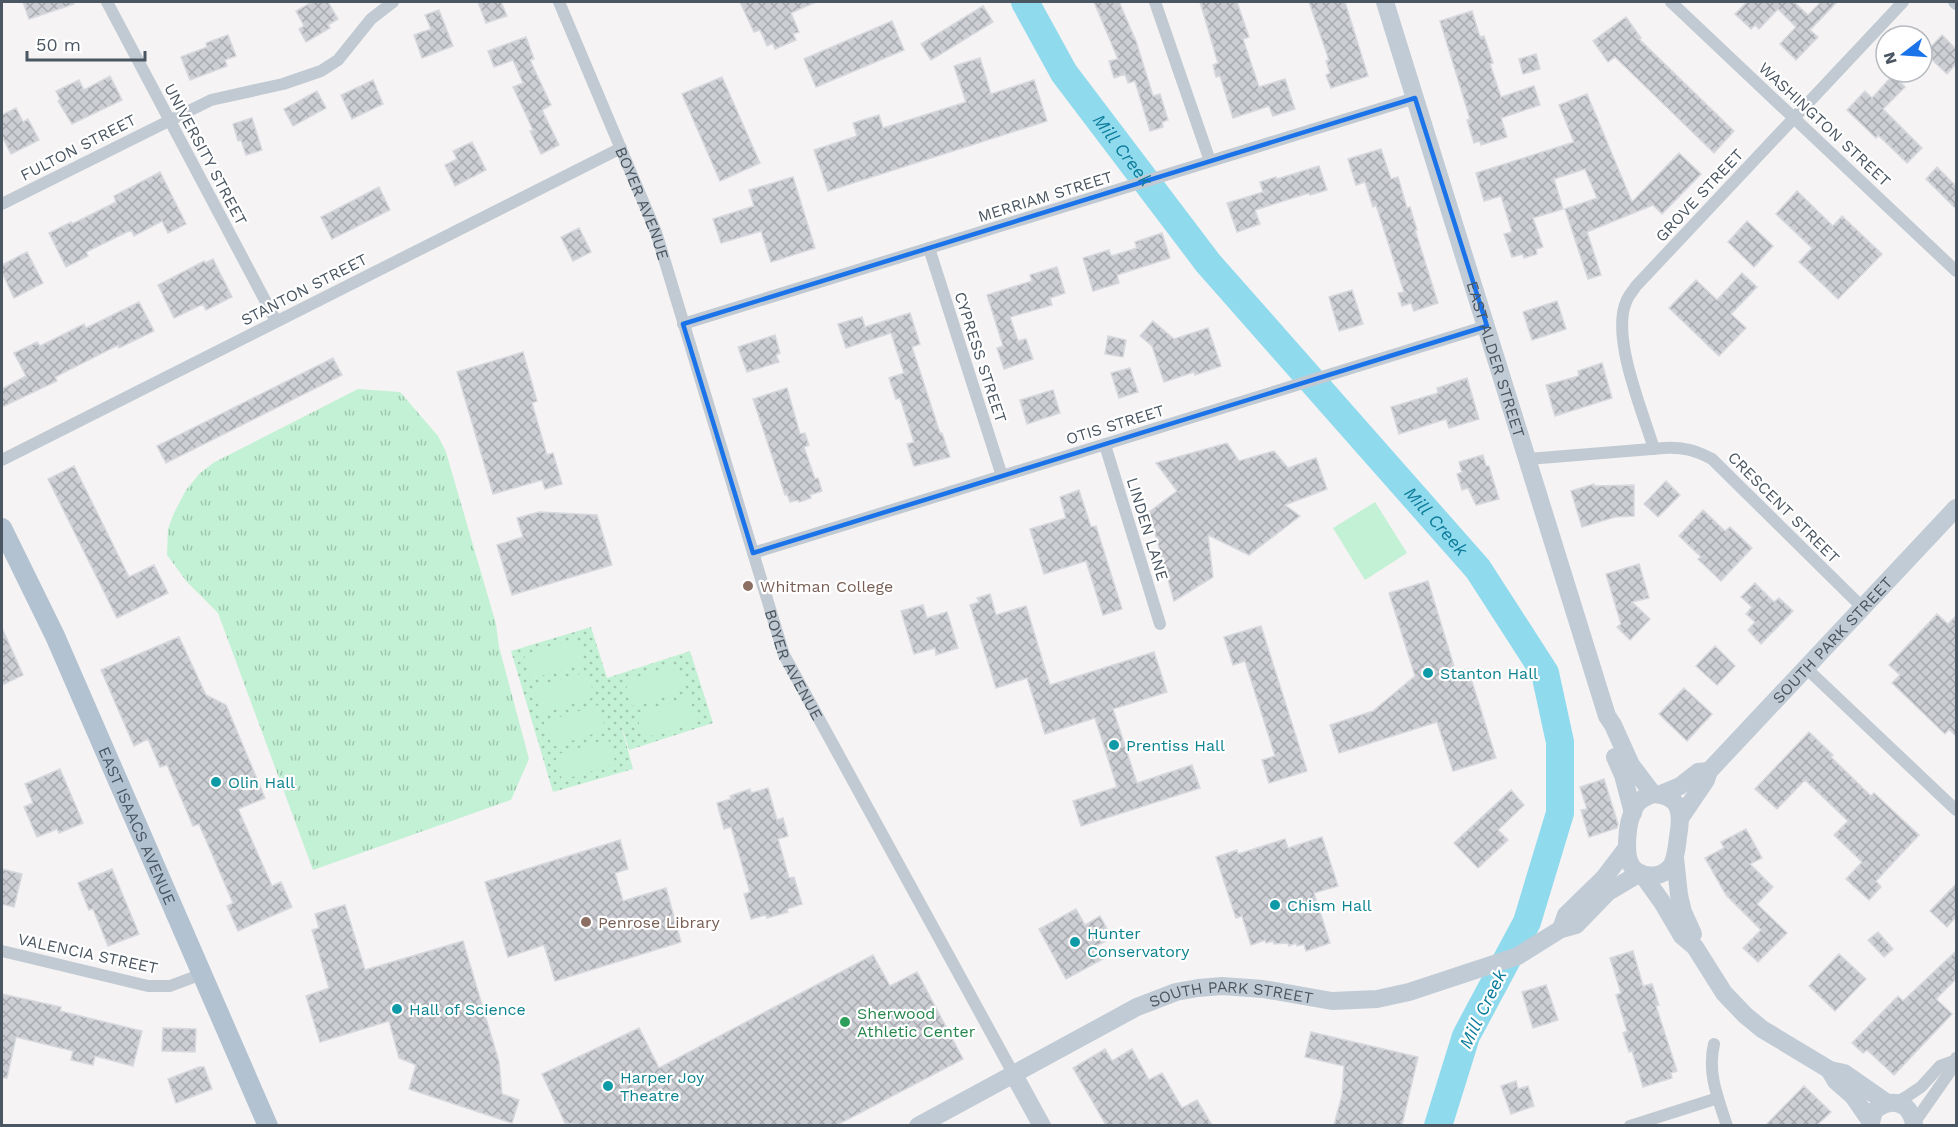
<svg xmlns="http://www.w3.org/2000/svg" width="1958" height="1127" font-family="'Work Sans',sans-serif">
	<defs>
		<pattern id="grass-tufts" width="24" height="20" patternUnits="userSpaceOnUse" patternTransform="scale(1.5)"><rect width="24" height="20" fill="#c3f1d5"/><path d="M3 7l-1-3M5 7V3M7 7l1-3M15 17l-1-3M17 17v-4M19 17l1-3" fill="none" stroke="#a0c6b0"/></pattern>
		<pattern id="park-dots" width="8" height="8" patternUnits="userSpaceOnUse" patternTransform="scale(1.5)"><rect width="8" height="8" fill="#c3f1d5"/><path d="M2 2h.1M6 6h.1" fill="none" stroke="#a0c6b0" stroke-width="1.8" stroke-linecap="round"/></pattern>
		<pattern id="building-cross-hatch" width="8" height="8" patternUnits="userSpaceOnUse" patternTransform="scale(1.5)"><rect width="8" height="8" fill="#cdcfd5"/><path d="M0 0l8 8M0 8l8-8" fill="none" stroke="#a8abb0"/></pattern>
	</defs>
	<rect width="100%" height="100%" fill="#f5f3f3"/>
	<!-- grass -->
	<path fill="url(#grass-tufts)" d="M358,389L400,392L438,436L446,452L496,624L499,647L529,759L511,800L313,870L218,613L187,582L167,555L168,529L174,513L186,490L199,474L213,463Z"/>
	<!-- park -->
	<path fill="url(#park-dots)" d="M591,627L607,678L690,651L713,723L629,750L620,721L633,769L553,792L511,651Z"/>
	<!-- pitch -->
	<path fill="#c3f1d5" d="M1375,502L1407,553L1365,580L1333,528Z
		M577,639L585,663L531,679L524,655Z
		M678,665L686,690L632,706L625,681Z
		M587,672L595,697L541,713L534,688Z
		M689,697L697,722L643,738L636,713Z
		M598,705L606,730L552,747L544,722Z
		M608,739L616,764L562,780L555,755Z"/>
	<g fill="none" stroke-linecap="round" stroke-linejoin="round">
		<!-- river -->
		<path stroke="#90daee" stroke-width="28" id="s1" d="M1025,2L1064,73L1208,263L1478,569L1545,673L1560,742V813L1527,922L1466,1036L1438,1126"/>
	</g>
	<!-- building -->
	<path fill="url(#building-cross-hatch)" stroke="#d7d9de" stroke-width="1.5" d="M23,2H73L74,4L29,19Z
		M312,2H328L338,19L328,25L330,28L306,42L299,29L304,26L296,11Z
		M478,2H501L507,16L486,23Z
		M740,2H816L791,13L799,32L793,34L796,40L775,49L773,43L767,46L760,30L754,32Z
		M1094,2H1119L1136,41L1153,96L1160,94L1168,120L1162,122L1163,127L1150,131L1135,81L1128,83L1125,74L1114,78L1109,61L1118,59Z
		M1200,2H1237L1249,37L1243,39L1259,87L1285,79L1295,109L1273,116L1269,106L1233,118L1220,76L1216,77L1213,65L1218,63Z
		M1309,2H1345L1368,76L1331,88L1326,75L1330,73L1326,61L1329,60Z
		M1747,2H1794L1808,15L1821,2H1837L1810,30L1818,37L1796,60L1780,44L1796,27L1778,9L1759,29L1755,25L1751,29L1735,14Z
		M983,6L993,22L931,60L921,44Z
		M439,10L453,46L422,58L414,35L431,29L425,15Z
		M1472,11L1480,37L1484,36L1493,63L1490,64L1501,97L1534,86L1540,105L1501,118L1507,137L1481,145L1480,141L1474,143L1467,120L1470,119L1440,21Z
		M1626,17L1641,38L1639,39L1734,131L1714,153L1615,57L1608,62L1593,41Z
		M892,21L904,50L816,87L804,59Z
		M228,35L236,56L225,60L227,66L190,80L181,57L207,47L206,43Z
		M1942,35L1956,49V64L1947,74L1925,53Z
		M526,37L534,59L530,60L551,105L542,110L559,145L541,154L530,131L533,130L513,87L523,83L513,60L494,67L488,51Z
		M1536,54L1540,69L1523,74L1519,59Z
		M980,58L991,94L1034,80L1047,121L828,191L814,150L857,136L853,123L879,115L883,128L966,102L954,66Z
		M1893,75L1905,87L1883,109L1922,148L1907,163L1878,135L1876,138L1847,110L1865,91L1872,98Z
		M110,76L122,100L72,124L58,101L60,99L56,91L79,80L84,90Z
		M722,77L760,163L720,181L682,94Z
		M373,80L383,104L352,119L341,95Z
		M317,91L326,108L293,126L284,109Z
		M1587,94L1632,202L1679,153L1701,174L1662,214L1653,205L1587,232L1601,275L1588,279L1565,209L1597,198L1585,169L1554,179L1563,209L1533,218L1543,247L1536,249L1537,254L1524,258L1523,254L1512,257L1504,234L1512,232L1501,196L1484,201L1476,173L1574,142L1559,105Z
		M16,108L23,122L28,119L39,140L11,154L2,136V115Z
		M252,118L262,150L246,155L241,140L238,141L233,124Z
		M472,142L486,170L455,186L445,165L457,159L453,151Z
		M1381,149L1391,179L1398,177L1407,208L1410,207L1417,230H1415L1438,303L1414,311L1411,303L1402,306L1398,293L1404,292L1376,205L1373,207L1365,182L1356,185L1348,159Z
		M1319,166L1327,190L1310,195L1309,193L1255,210L1260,224L1237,232L1227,203L1263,192L1260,182L1276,177L1277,179Z
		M1937,167L1956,186V209L1926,179Z
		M160,172L186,224L168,233L162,221L134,236L131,230L86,252L88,256L66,267L49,233L71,222L72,224L116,202L114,196Z
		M793,177L815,248L771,262L761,231L721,243L713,219L754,206L749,190Z
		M379,187L390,210L332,239L321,217Z
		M1797,191L1833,226L1842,216L1882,254L1838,299L1799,262L1812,248L1776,214Z
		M1747,221L1773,246L1754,267L1728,242Z
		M579,228L591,252L573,261L561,237Z
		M1162,233L1170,258L1117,275L1119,283L1093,291L1083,258L1109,250L1111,256L1137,248L1135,242Z
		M27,252L43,283L14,298L2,272V265Z
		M213,259L232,297L206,310L203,304L174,318L158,285L204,261L205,263Z
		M1057,267L1065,293L1050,298L1052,305L1010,317L1018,341L1026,339L1033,359L1004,369L997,348L1003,346L987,295L1032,281L1030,275Z
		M1742,273L1757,287L1731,314L1746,328L1719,356L1669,308L1696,280L1717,300Z
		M1352,290L1363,324L1339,331L1329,297Z
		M1557,301L1566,329L1532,340L1523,312Z
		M139,302L154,331L119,348L118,345L55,377L57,381L2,407V389L26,376L14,353L37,342L40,346L84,324L86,328Z
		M910,313L920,344L912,347L940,433H942L950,457L914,466L907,444L914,442L900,398L896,399L889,378L904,373L891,333L846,348L838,324L862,317L865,327Z
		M1153,321L1174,339L1208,328L1221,366L1195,375L1194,372L1164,382L1152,346L1140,336Z
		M775,335L780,353L776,355L779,362L747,372L738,347Z
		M1108,336L1126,340L1123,357L1105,354Z
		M523,352L537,401L532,403L547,455L553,453L562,484L545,489L542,480L493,494L457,372Z
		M333,358L342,375L166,463L157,446Z
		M1602,363L1612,398L1555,416L1546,385L1579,376L1578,371Z
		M1130,368L1138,392L1119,398L1111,373Z
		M1467,378L1479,419L1449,428L1446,419L1399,434L1391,407L1438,393L1437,388Z
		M787,388L800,434L805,433L809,445L804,447L815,479L818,478L822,491L810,495L811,498L799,502L798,500L790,502L787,494L785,495L753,399Z
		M1053,390L1060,413L1027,424L1020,400Z
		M1227,443L1239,461L1274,451L1288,468L1316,458L1327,489L1285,505L1300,516L1249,555L1208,535L1213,577L1174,601L1149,512L1177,491L1156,463Z
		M1483,455L1486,466H1489L1499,499L1476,505L1468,488L1462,490L1457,474L1462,472L1459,462Z
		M74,466L129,577L154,565L168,593L117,618L48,479Z
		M1666,481L1680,495L1658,517L1644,504Z
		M1594,484V486L1634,485V516L1615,517L1582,527L1571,491Z
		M1079,490L1091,527L1096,526L1122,609L1103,615L1086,561L1044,574L1030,529L1066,518L1060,497Z
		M1703,510L1725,531L1730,527L1752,548L1721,581L1698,559L1701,557L1679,536Z
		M539,512L597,515L612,565L512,595L497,545L523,537L517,518Z
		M1639,564L1649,598L1632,602L1650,619L1630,640L1617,627L1621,624L1606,574Z
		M1428,581L1456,673L1468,669L1496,758L1453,771L1437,722L1339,753L1330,725L1373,711L1415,676L1389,593Z
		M1755,583L1774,602L1779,598L1793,611L1761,644L1748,630L1755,622L1746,614L1752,607L1741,597Z
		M990,594L996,615L1026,606L1050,685L1154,652L1167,692L1113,709L1137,783L1192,765L1200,788L1081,826L1073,801L1117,787L1095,718L1045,734L1027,678L996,688L970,605L979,602L977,598Z
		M923,605L927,618L947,612L958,648L936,655L935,648L914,654L901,611Z
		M1937,614L1948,624L1956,616V736L1949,729L1945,734L1892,683L1900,675L1889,665Z
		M1261,626L1307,771L1269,783L1262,760L1275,756L1245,661L1233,665L1224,637Z
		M2,628L23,675L2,685Z
		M179,637L206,695L226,705L265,798L238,809L272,886L281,882L292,907L238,931L227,906L233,903L199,824L193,826L167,765L160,767L148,739L134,746L101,670Z
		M1715,646L1735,666L1717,685L1696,666Z
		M1684,688L1712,714L1687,741L1659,714Z
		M1809,732L1833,755L1831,757L1871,796L1874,793L1919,835L1876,881L1881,887L1869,900L1846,879L1862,862L1834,835L1848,821L1805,780L1777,809L1755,789Z
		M60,769L83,823L59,833L57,829L37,837L24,807L33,803L25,784Z
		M1604,779L1618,824L1617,828L1589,837L1581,810L1587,809L1580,787Z
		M768,788L777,820L783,818L788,836L778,839L789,878L794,877L802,904L787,909L788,912L767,918L766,915L751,919L744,894L750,892L731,827L724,829L717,803L731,799L730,796L750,789L751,793Z
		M1511,790L1524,805L1498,830L1508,840L1478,868L1454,843Z
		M1746,829L1762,858L1750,864L1773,887L1757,904L1787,933L1758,962L1743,948L1761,930L1726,895L1705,858L1724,848L1721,842Z
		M1322,837L1338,886L1314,893L1330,943L1306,951L1304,944L1297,946L1296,943L1289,946L1288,943L1274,944L1273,941L1266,943L1265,940L1251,945L1242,916L1236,918L1216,857L1237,850L1238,854L1285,839L1288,848Z
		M620,840L628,869L615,873L623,901L666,888L681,942L555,981L544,945L508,957L485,882Z
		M2,869L22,874L14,907L2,904Z
		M112,869L139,934L108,946L93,909L89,910L78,883Z
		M1956,884V917L1947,927L1930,911Z
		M345,905L365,970L463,941L499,1062L502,1094L519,1100L512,1123L409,1089L416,1065L399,1058L389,1021L320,1042L306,996L329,988L312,930L319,928L315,914Z
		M1076,909L1085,925L1100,916L1112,938L1096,946L1103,959L1066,979L1039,929Z
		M1878,932L1893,949L1884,957L1868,940Z
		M1633,951L1643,986L1652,984L1659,1005L1656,1006L1677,1071L1671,1073L1672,1078L1643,1087L1632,1051L1629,1052L1623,1033L1627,1031L1616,995L1621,993L1610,958Z
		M1956,951V979L1936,999L1952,1014L1894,1075L1867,1050L1863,1053L1852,1043L1898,996L1903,1001Z
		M1839,954L1866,979L1835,1011L1809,986Z
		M873,955L890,986L917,972L963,1059L837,1125H584L565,1123L542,1074L639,1028L659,1068Z
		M1546,985L1558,1020L1533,1028L1522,992Z
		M2,994L61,1007L60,1011L142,1031L133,1066L95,1056L93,1065L71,1060L73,1051L16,1037L7,1078H2Z
		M163,1028L196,1029L195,1052L162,1051Z
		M1311,1032L1418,1057L1402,1125H1334L1342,1095L1344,1066L1305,1057Z
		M1105,1049L1112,1061L1132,1049L1149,1080L1162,1073L1182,1108L1197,1100L1212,1125H1106L1073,1068Z
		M199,1067H204L212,1089L176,1103L168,1079Z
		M1516,1081L1518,1089L1528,1086L1534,1106L1511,1114L1501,1086Z
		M1804,1086L1831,1112L1817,1125H1766Z"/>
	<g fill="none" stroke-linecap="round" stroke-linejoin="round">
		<!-- street -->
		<g stroke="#c1cad2" stroke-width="12">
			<path d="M107,2L276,321"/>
			<path id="s2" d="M559,2L656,232L784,655L1013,1073"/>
			<path d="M1155,2L1210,161"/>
			<path d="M1671,2L1956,271"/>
			<path d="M1954,2L1956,4"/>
			<path d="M2,204L211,100L283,84L321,71L338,60L371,19L393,2"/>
			<path d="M929,248L1002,476"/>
			<path d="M683,324L1415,98"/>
			<path d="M1105,445L1160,624"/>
			<path d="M1654,449C1643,412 1611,338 1626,302C1628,296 1633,291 1636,286L1903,2"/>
			<path d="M1528,459L1664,448C1683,447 1695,450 1712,459L1863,608"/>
			<path d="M2,460L621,148"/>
			<path d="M753,553L1487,326"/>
			<path d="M1806,668L1956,810"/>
			<path d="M2,951L148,986H170L202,974"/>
			<path d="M1714,1044C1707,1073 1718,1098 1727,1126"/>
			<path d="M1895,1103L1906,1097L1921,1087L1940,1066L1954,1061"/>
			<path d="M1914,1123L1949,1073L1956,1058"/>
			<path d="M1630,1126L1718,1098"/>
		</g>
		<!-- secondary -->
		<g stroke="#c1cbd6" stroke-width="18">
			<path id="s3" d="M1385,2L1607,716L1613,725L1631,765L1653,794"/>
			<path d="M1615,757L1623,775L1633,813"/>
			<path d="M1653,794C1682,795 1682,815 1678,837C1677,846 1676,857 1672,865C1664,877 1646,879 1635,870C1622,859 1627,821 1635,807C1638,800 1645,797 1653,794Z"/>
			<path d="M1661,794L1680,786L1698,772L1709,771"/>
			<path id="s4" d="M1681,817L1706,780L1709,771L1956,508"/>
			<path d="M1675,858L1679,895L1683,912L1693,934"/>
			<path d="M1642,874L1662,902L1682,936L1695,947L1724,993L1745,1015L1762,1029L1830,1070L1844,1073L1887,1103"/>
			<path d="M1561,929L1566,915L1604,878L1626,849"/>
			<path d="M1830,1071L1836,1081L1853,1096L1871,1122"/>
			<path d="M1013,1073L1042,1126"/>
			<path id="s5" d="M918,1126L1137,1007L1176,992L1198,988L1222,986L1263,989L1332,1001L1377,999L1409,992L1518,956L1561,929L1576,925L1608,892L1640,873"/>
			<path d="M1870,1126L1874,1111C1891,1096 1912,1102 1914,1126"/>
		</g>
		<!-- primary -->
		<path stroke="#b3c2d1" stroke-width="20" id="s6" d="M2,528L55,636L268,1126"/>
	</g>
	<!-- marked area -->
	<path fill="none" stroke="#1a73e8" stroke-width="4.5" stroke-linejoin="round" d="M1415,98L1487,326L753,553L683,324Z"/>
	<!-- markers -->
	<g fill="#8d6e63" stroke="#fff" stroke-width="2">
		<circle cx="748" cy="586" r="6"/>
		<circle cx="586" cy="922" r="6"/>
	</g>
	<g fill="#0f9aa8" stroke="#fff" stroke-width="2">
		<circle cx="1428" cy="673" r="6"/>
		<circle cx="1114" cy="745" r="6"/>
		<circle cx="216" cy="782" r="6"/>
		<circle cx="1275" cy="905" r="6"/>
		<circle cx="1075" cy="942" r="6"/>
		<circle cx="397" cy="1009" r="6"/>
		<circle cx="608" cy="1086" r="6"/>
	</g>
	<circle fill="#2e9e5b" stroke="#fff" stroke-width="2" cx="845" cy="1022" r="6"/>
	<g text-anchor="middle" stroke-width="4.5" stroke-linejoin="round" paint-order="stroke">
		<!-- street labels -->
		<g font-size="16" fill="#4a5661" stroke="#fff">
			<text transform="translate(1825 124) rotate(43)" y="6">WASHINGTON STREET</text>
			<text transform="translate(78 147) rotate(-27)" y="6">FULTON STREET</text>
			<text transform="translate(206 154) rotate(62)" y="6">UNIVERSITY STREET</text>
			<text transform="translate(1699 195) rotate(-47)" y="6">GROVE STREET</text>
			<text transform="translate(1045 196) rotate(-17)" y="6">MERRIAM STREET</text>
			<text dy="6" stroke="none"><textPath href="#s2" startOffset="218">BOYER AVENUE</textPath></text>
			<text transform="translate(304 289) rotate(-27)" y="6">STANTON STREET</text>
			<text transform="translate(981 357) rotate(72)" y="6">CYPRESS STREET</text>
			<text dy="6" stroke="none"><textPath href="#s3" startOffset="374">EAST ALDER STREET</textPath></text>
			<text transform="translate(1115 424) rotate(-17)" y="6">OTIS STREET</text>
			<text transform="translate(1784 507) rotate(45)" y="6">CRESCENT STREET</text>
			<text transform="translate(1148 529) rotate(73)" y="6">LINDEN LANE</text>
			<text dy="6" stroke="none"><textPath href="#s4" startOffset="234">SOUTH PARK STREET</textPath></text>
			<text dy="6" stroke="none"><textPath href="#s2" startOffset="704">BOYER AVENUE</textPath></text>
			<text dy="6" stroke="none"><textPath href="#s6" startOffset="327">EAST ISAACS AVENUE</textPath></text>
			<text transform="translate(88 953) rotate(12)" y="6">VALENCIA STREET</text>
			<text dy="6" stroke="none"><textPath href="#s5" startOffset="346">SOUTH PARK STREET</textPath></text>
		</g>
		<!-- education labels -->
		<g font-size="16" fill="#785e54" stroke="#fff" text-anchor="start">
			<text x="760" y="592">Whitman College</text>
			<text x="598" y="928">Penrose Library</text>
		</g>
		<!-- culture labels -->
		<g font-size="16" fill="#0d838f" stroke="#fff" text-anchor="start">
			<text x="1440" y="679">Stanton Hall</text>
			<text x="1126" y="751">Prentiss Hall</text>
			<text x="228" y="788">Olin Hall</text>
			<text x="1287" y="911">Chism Hall</text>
			<text x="1087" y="939">Hunter<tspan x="1087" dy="18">Conservatory</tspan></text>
			<text x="409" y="1015">Hall of Science</text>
			<text x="620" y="1083">Harper Joy<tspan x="620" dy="18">Theatre</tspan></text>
		</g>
		<!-- leisure labels -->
		<g font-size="16" fill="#27864d" stroke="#fff" text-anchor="start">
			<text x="857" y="1019">Sherwood<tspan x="857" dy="18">Athletic Center</tspan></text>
		</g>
		<!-- water labels -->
		<g font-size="18" font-style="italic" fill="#0c7c9b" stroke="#fff">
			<text dy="6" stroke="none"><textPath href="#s1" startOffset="178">Mill Creek</textPath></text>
			<text dy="6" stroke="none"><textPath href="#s1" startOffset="664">Mill Creek</textPath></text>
			<text transform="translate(1483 1009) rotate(-64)" y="6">Mill Creek</text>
		</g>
	</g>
	<!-- border -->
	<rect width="1958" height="1127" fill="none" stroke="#4a5661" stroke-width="6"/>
	<!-- north arrow -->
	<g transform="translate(1904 54) rotate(253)"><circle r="28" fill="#ffffff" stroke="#b7bbc0" stroke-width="1.5"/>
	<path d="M0-4.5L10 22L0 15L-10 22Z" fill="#1a73e8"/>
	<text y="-9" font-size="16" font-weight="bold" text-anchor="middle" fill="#4a5661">N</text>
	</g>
	<!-- scale -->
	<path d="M27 51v9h118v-9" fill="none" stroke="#4a5661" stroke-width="3"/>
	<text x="36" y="51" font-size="18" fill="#4a5661" stroke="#ffffff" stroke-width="4.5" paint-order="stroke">50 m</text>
</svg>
